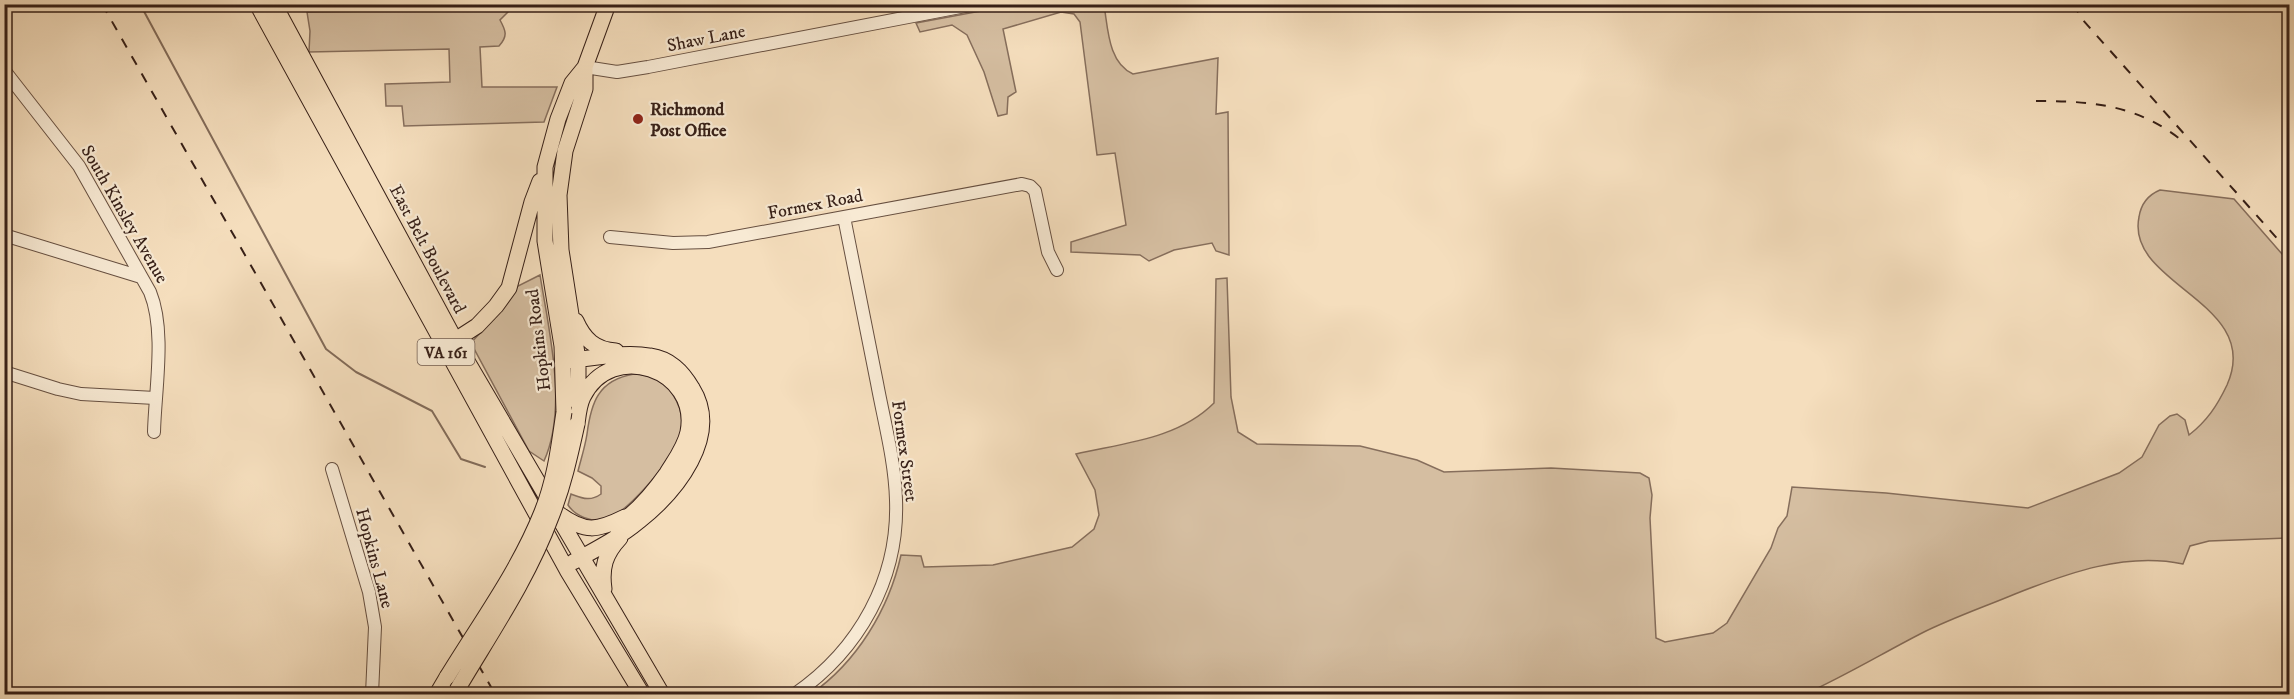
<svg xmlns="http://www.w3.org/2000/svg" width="2294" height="699" font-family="'IM FELL DW Pica',serif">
	<rect width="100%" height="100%" fill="#f5debd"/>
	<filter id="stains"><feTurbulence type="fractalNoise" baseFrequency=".00333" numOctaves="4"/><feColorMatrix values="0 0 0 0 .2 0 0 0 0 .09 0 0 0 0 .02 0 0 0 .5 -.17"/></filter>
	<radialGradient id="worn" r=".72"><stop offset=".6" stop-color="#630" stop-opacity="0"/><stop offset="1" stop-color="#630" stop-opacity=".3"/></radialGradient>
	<!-- green -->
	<path fill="#d5bea1" stroke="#866e5c" stroke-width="1.5" d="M451,4L537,5V7L511,9L500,20C506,31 508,36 499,46L480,47L482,87H557L544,122L404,126L402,106H386L385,84L450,82L449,49L309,52L310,31L307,12L451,10Z
		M1013,5H1104C1108,28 1108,63 1133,74L1218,58L1216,114L1228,112L1229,255L1216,251L1212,243L1174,250L1149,261L1140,255L1071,252V242L1126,225L1115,153L1097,155L1080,22L1074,14L1061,12L1003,29L1016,92L1008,97L1007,114L998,116L984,72L967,35L952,25L920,32L916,23Z
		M2160,190L2234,199L2289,262V538L2209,541L2190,546L2183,564C2125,552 2068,573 2015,594C1984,607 1952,618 1922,633C1883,653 1845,676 1805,694H811C857,662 889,609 901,555L921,556L924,567L993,565L1072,547L1094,529L1099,515L1095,490L1076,454C1124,443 1178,439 1214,403L1216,279L1227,278L1231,397L1238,432L1257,444L1360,446L1417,460L1444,472L1551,468L1640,473L1649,478L1652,495L1650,518L1656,638L1665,642L1713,633L1727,623L1771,548L1778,528L1787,516L1792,487L1886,493L2028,508L2119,473L2142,457L2159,425L2170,416L2177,414L2185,420L2189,435C2207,421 2217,406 2227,385C2264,302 2125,285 2139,217C2141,204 2148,195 2160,190Z
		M540,275C549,331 568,408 544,461L529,451L471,343L506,304L516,287Z
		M634,374C650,375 663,379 672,393C682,408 685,425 679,442C671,461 624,517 604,520C591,522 575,516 568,505L571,494C582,498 590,502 601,494V486L592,478L578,471C581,459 585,447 587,434C591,403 598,380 634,374Z"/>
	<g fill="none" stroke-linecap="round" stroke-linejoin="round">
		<!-- stream -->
		<path stroke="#826b59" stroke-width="2" d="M140,4L326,349L356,372L432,411L461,459L485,467"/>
		<defs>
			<path id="minor" d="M585,67L617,72L648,67L976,4
				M4,70L79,166L150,292C166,331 155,390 154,432
				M4,235L141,277
				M610,237L673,243L708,242L1022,184L1030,186L1035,191L1048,252L1057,270
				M4,372L58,389L81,394L155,398
				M332,469L369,592L375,627L372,694
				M795,694C859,650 899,579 896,500C895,461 884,421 877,383C866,327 855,272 844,217"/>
			<path id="major" d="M257,4L567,570L642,694
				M274,4L460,349L662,694
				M576,321C584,339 595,350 616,351
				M446,346L477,326L496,306L509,288L532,202L540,181
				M563,361C589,359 624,351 650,356C670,359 682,371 692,388C722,436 676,492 639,521C620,537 595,550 573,562
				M578,403V360L561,250L559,195L565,151L585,89V67
				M564,412L562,346L545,241V167L558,119L572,83L585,67L608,4
				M577,424C578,416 579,405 583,397C611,339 700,369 688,432C685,447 675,460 667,473C653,493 637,512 616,526
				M559,514C585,533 597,531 625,517
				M604,589C601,568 605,554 620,538
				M437,694L447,677"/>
		</defs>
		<!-- minor casing -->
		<use href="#minor" stroke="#664f40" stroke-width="14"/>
		<!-- major casing -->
		<use href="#major" stroke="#361f17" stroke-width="17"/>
		<!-- minor -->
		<use href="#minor" stroke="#f8ead4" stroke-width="12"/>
		<!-- major -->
		<use href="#major" stroke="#f5debd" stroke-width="15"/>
		<!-- rail -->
		<path stroke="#361f17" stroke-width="2" stroke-dasharray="10 10" stroke-linecap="butt" d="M102,4L495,694
			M2073,4L2082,19L2290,253
			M2036,101C2094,101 2139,105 2185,143"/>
		<defs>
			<path id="major-bridge" d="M447,677C480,623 519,570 542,512C555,480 559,446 564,412
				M457,690C490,634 528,579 551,517C563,487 570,456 577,424"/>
		</defs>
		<!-- major-bridge casing -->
		<use href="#major-bridge" stroke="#361f17" stroke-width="17" stroke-linecap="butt"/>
		<!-- major-bridge -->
		<use href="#major-bridge" stroke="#f5debd" stroke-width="15"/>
	</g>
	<!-- markers -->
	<circle fill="#8f2418" stroke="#f8ead4" stroke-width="2" cx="638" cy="119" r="6"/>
	<g text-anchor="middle" stroke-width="4.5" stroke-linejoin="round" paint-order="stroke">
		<!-- shield labels -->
		<rect fill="#f8ead4" stroke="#705c50" stroke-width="1.5" x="417.5" y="339" width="57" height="26" rx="4.5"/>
		<g font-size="16" font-weight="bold" fill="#361f17">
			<text x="446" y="358">VA 161</text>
		</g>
		<!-- street labels -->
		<g font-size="18" fill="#361f17" stroke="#f8ead4">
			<text transform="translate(706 38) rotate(-11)" y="6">Shaw Lane</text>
			<text transform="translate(815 204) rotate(-11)" y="6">Formex Road</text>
			<text transform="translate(125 214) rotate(60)" y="6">South Kinsley Avenue</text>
			<text transform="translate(428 249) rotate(62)" y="6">East Belt Boulevard</text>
			<text transform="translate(538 340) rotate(-97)" y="6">Hopkins Road</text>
			<text transform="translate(905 451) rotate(82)" y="6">Formex Street</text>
			<text transform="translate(375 558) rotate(75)" y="6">Hopkins Lane</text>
		</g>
		<!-- poi labels -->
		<g font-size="18" font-weight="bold" fill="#361f17" stroke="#f8ead4" text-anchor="start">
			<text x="650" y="115">Richmond<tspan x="650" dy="21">Post Office</tspan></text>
		</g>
	</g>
	<!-- margin -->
	<rect width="2294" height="699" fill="none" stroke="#f5debd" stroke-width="24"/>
	<rect x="6" y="6" width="2282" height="687" fill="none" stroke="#361f17" stroke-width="3"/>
	<rect x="12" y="12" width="2270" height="675" fill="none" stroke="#361f17" stroke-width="1.5"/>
	<rect width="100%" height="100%" filter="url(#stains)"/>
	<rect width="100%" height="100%" fill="url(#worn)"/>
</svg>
